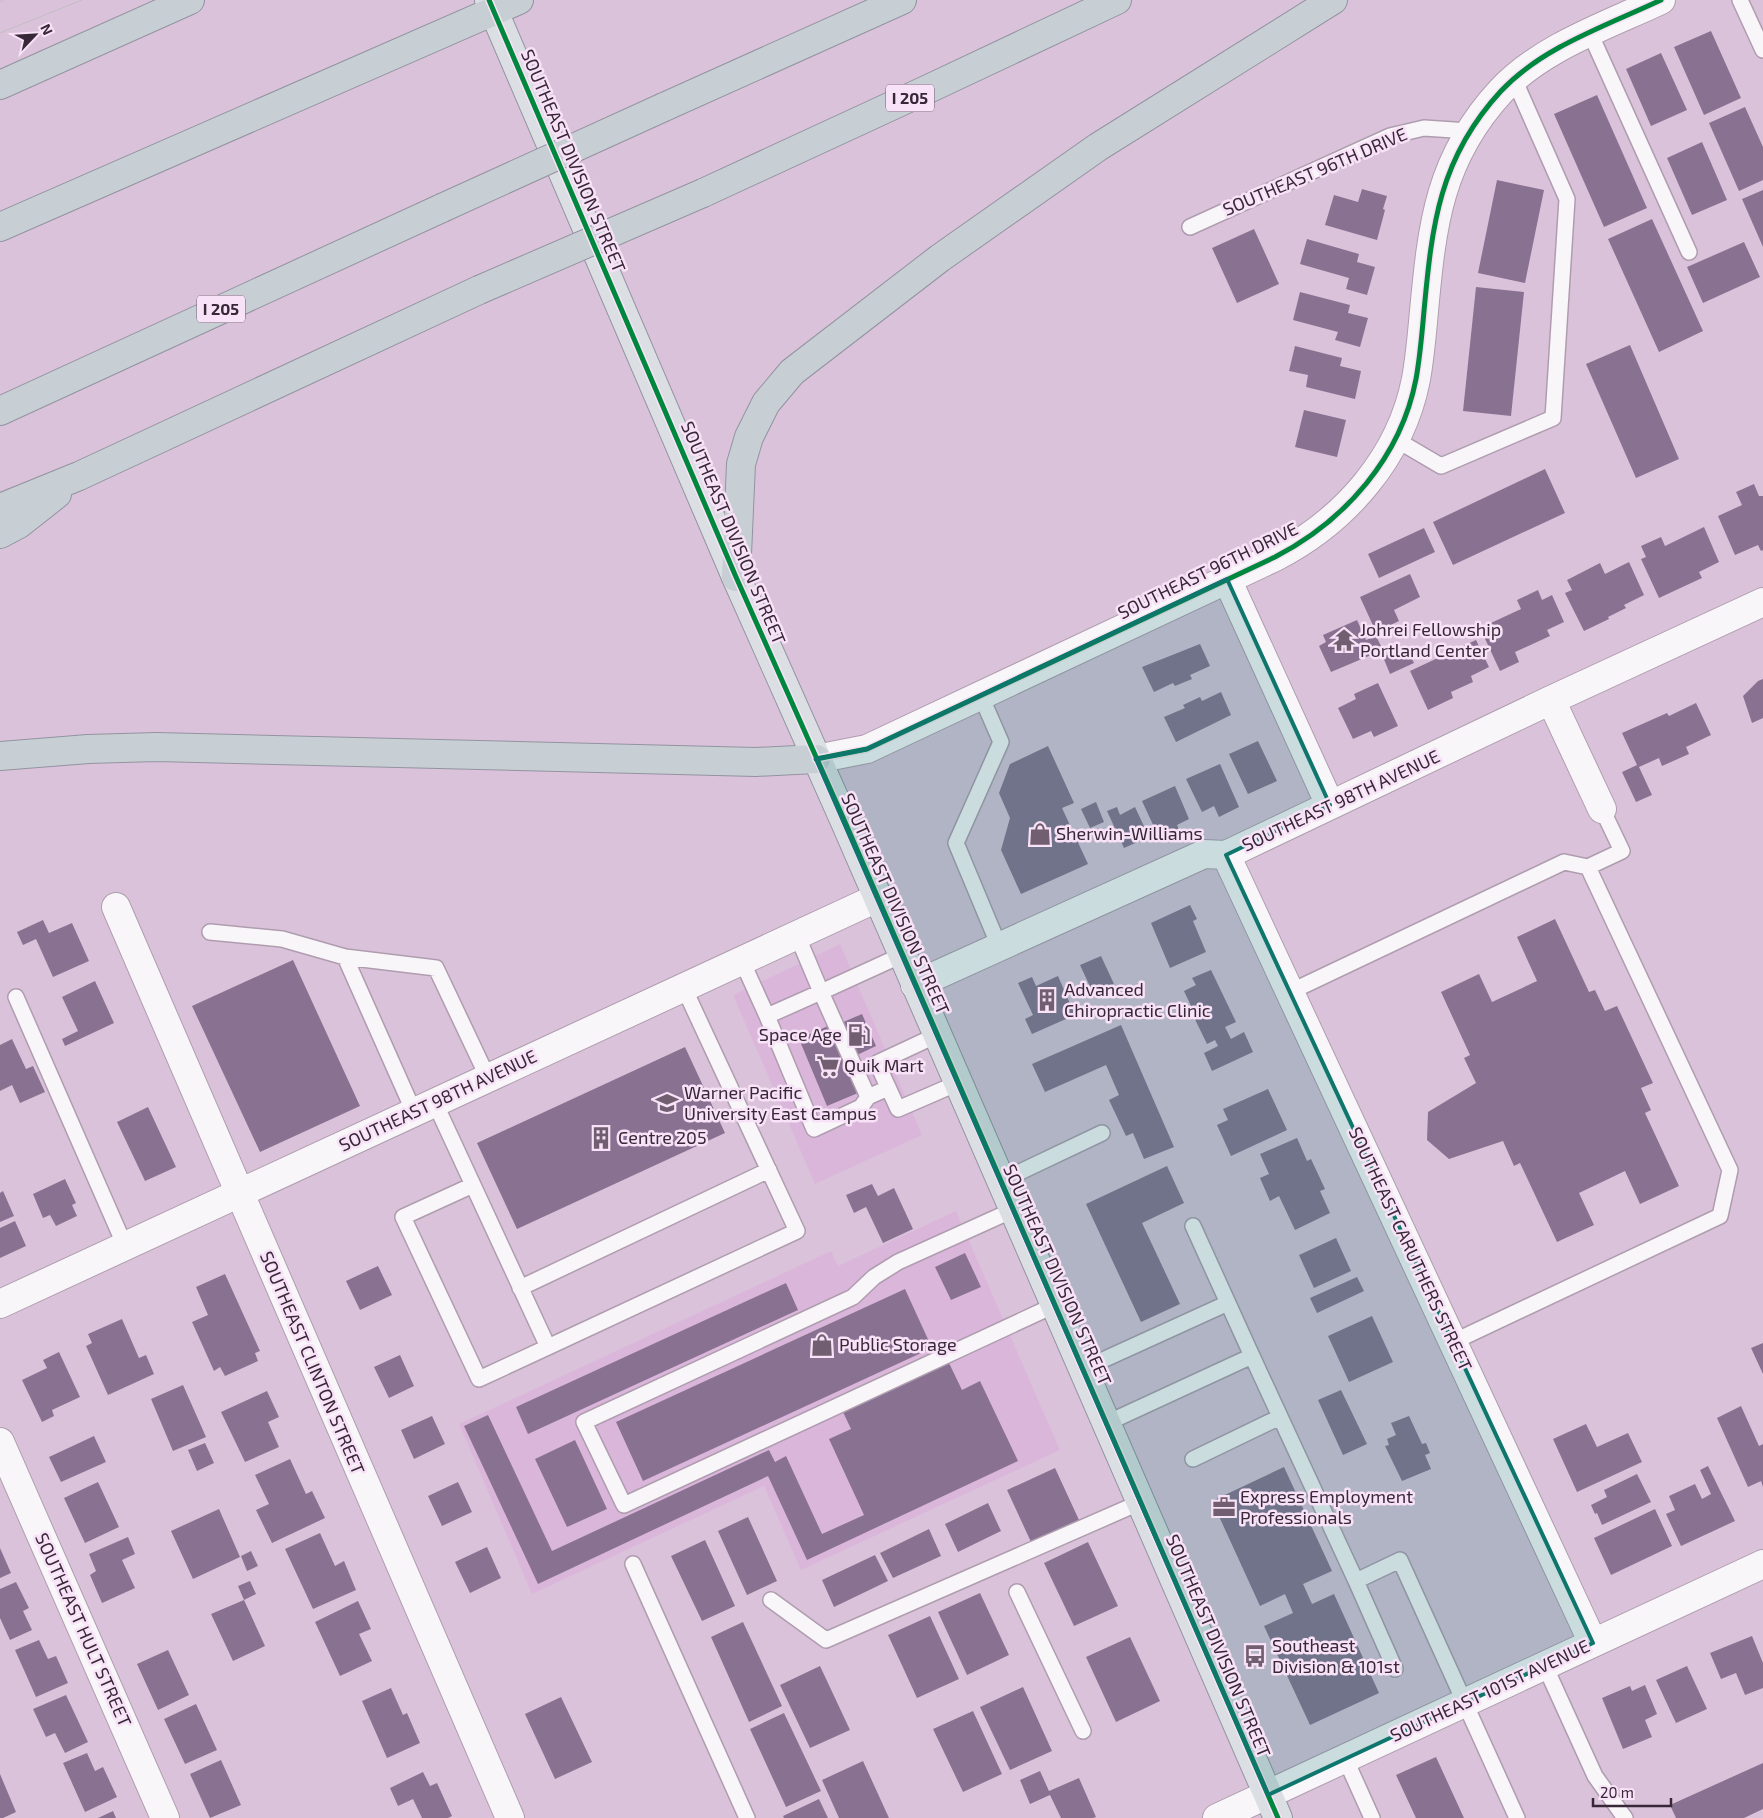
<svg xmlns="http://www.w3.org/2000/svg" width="1763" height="1818" font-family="'Exo 2',sans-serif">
	<rect width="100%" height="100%" fill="#dac3da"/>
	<!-- built -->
	<path fill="#dbb6db" d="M840,944L922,1135L815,1184L733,995Z
		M956,1211L1060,1450L801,1570L764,1486L532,1594L459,1424L831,1251L838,1266Z"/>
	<!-- building -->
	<path fill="#897291" d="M1711,31L1741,98L1704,115L1674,47Z
		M1661,53L1687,110L1651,126L1626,69Z
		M1597,95L1647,208L1604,227L1554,114Z
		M1745,107L1763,147V180L1739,191L1709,123Z
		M1702,142L1727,200L1692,215L1667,158Z
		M1497,180L1544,190L1525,283L1478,273Z
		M1362,189L1387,196L1383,209L1385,210L1377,240L1325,225L1334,195L1358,202Z
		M1763,190V247L1742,199Z
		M1652,219L1703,331L1659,352L1608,239Z
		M1254,229L1279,284L1237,303L1212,248Z
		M1307,239L1359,254L1357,262L1375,267L1367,295L1346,289L1349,278L1300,264Z
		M1744,242L1760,277L1703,303L1687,267Z
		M1476,287L1524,292L1511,416L1463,411Z
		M1300,292L1350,305L1348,313L1368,318L1360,347L1335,340L1338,332L1293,320Z
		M1630,345L1679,459L1636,478L1586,364Z
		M1295,346L1342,358L1340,366L1361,371L1355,399L1306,387L1308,375L1289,371Z
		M1304,410L1346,420L1337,457L1295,447Z
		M1545,469L1565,513L1453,565L1433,522Z
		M1754,484L1759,496H1763V550L1761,551L1758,545L1735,555L1718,516L1742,505L1736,492Z
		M1704,527L1719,562L1699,572L1702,578L1659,598L1641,559L1646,557L1641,546L1661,537L1665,546Z
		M1424,528L1435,552L1379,578L1368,554Z
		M1629,562L1644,595L1624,605L1626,608L1608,617L1609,619L1584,631L1565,593L1572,590L1567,580L1600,563L1605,574Z
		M1410,574L1420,597L1394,610L1399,621L1376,632L1360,597Z
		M1538,590L1542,600L1552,595L1564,622L1547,630L1550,636L1515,652L1519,662L1500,671L1480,628L1521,609L1517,600Z
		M1357,620L1366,640L1376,636L1383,650L1331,672L1319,646L1326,642L1323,635Z
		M1476,640L1489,667L1471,676L1473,682L1451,692L1453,698L1428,710L1410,671Z
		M1200,644L1210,666L1190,675L1192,679L1175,686L1173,683L1154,692L1142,667Z
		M1406,646L1414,663L1390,674L1383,657Z
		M1763,679V718L1752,723L1743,696L1758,681Z
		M1378,683L1398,726L1374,737L1371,731L1353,739L1338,708L1356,699L1354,694Z
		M1221,692L1231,715L1176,742L1164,717L1185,708L1183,705L1200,697L1202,701Z
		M1696,703L1711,735L1686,747L1689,754L1662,766L1659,758L1639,767L1652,795L1636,802L1622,772L1637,765L1622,733L1667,713L1669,716Z
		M1258,741L1277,781L1248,794L1229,754Z
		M1048,746L1074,803L1062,808L1088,864L1021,894L1001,850L1010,818L999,793L1010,764Z
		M1220,764L1239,807L1219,817L1214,806L1202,812L1186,779Z
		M1175,786L1189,819L1177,825L1181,834L1161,842L1142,801Z
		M1096,802L1104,822L1090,828L1081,809Z
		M1117,807L1120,815L1135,807L1149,837L1124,848L1107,811Z
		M1190,905L1197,919L1193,921L1206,952L1170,968L1151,923Z
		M1555,919L1589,992L1595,990L1605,1011L1617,1006L1653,1083L1641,1088L1651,1110L1645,1113L1679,1186L1640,1204L1625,1171L1579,1193L1594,1225L1557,1242L1520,1163L1514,1166L1503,1141L1449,1159L1427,1140L1428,1112L1476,1083L1464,1058L1470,1055L1441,992L1479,974L1492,1002L1537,981L1517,937Z
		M43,920L49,933L72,923L89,961L53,977L36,939L23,945L17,932Z
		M1101,956L1114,984L1093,993L1080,965Z
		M293,960L360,1106L260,1152L192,1006Z
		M1211,970L1236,1022L1225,1027L1231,1039L1244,1032L1253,1052L1212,1071L1204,1053L1218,1046L1215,1040L1207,1044L1189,1007L1191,1006L1184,991L1196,985L1192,978Z
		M1058,976L1075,1015L1032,1034L1025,1019L1033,1015L1018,983L1032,977L1036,986Z
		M95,981L114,1023L65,1046L62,1039L78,1031L62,997Z
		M862,1014L876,1046L855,1056L841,1023Z
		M1121,1025L1174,1147L1144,1159L1133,1133L1126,1136L1109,1100L1119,1095L1106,1065L1045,1092L1032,1064Z
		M828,1026L858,1093L827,1106L799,1039Z
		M12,1039L26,1069L33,1066L45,1092L20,1103L12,1085L0,1091V1045Z
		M685,1047L725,1133L517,1229L477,1143Z
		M1268,1089L1287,1130L1231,1156L1217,1125L1228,1120L1223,1109Z
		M148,1107L176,1167L145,1181L117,1122Z
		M1297,1138L1307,1161L1311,1159L1325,1189L1320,1191L1330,1213L1295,1230L1279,1196L1270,1201L1260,1178L1269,1174L1260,1154Z
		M1167,1166L1184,1203L1142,1223L1180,1304L1141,1322L1086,1204Z
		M65,1179L76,1203L72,1205L77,1216L56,1226L50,1215L43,1218L33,1194Z
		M872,1184L878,1196L894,1188L913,1229L883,1243L866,1207L854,1213L846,1195Z
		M3,1191L14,1216L0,1222V1193Z
		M15,1221L26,1246L0,1258V1228Z
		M1336,1238L1351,1271L1314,1288L1299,1255Z
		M965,1253L981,1287L951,1300L935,1267Z
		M378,1266L392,1295L360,1310L346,1281Z
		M225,1274L260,1351L255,1353L258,1361L225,1376L220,1367L214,1371L192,1322L208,1315L196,1287Z
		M1357,1277L1364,1291L1317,1313L1310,1298Z
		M786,1283L798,1310L528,1434L516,1407Z
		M905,1289L932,1348L643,1481L616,1422Z
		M1372,1316L1393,1362L1349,1382L1328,1336Z
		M122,1319L139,1358L146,1355L154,1374L108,1395L86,1346L92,1343L88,1334Z
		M1763,1343V1374L1751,1348Z
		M59,1352L80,1397L52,1410L54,1416L42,1422L22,1380L47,1368L43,1360Z
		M400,1355L414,1386L389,1398L374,1367Z
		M949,1363L962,1390L980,1381L1018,1461L807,1560L768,1476L538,1584L464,1426L488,1415L552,1551L769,1450L775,1462L786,1456L822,1534L864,1515L829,1439L851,1429L843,1412Z
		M183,1385L206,1437L173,1451L151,1399Z
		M1341,1390L1367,1444L1343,1455L1318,1400Z
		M267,1391L279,1417L268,1422L279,1447L245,1462L221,1412Z
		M1741,1406L1759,1446L1763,1444V1487L1761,1481L1748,1487L1717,1418Z
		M432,1416L445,1444L414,1459L401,1430Z
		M1409,1416L1422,1444L1426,1443L1430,1453L1425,1455L1431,1469L1402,1481L1385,1446L1389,1445L1387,1439L1396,1435L1391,1423Z
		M1586,1424L1597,1447L1628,1433L1642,1462L1577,1492L1553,1439Z
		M94,1436L106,1462L61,1482L49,1457Z
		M575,1440L607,1509L567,1527L535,1459Z
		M205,1443L214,1463L197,1471L188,1450Z
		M290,1459L306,1494L312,1491L325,1518L272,1543L256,1510L269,1504L255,1475Z
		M1708,1466L1735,1521L1681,1546L1666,1514L1675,1510L1669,1496L1695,1484L1702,1499L1711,1494L1700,1470Z
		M1284,1467L1332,1571L1303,1584L1312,1604L1334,1594L1379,1693L1310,1725L1264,1626L1293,1613L1285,1594L1260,1606L1212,1501Z
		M1055,1468L1079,1520L1031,1542L1007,1490Z
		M1637,1474L1651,1502L1602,1525L1597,1513L1595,1514L1591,1505L1607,1497L1604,1490Z
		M98,1482L119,1527L85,1543L64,1498Z
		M458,1482L472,1512L442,1526L428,1496Z
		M988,1503L1001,1531L958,1552L945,1524Z
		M219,1509L240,1557L193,1579L171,1531Z
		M1655,1509L1672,1546L1611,1575L1594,1538Z
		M748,1517L777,1581L747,1595L718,1531Z
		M929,1529L941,1556L893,1578L880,1553Z
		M320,1533L335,1566L344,1561L356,1590L313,1609L285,1549Z
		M128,1537L135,1554L122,1560L135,1588L102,1603L90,1575L96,1571L89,1554Z
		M705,1540L735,1606L702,1621L671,1556Z
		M1088,1542L1118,1606L1074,1626L1044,1563Z
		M487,1547L501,1578L470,1593L455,1562Z
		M0,1548L11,1573L0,1578Z
		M251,1551L258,1566L247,1571L241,1556Z
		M875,1555L888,1581L834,1607L822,1580Z
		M250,1581L256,1594L244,1600L238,1586Z
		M16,1582L29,1608L23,1611L32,1630L10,1640L0,1618V1589Z
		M980,1593L1009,1655L967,1675L938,1612Z
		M244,1600L265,1646L233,1661L211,1614Z
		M358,1601L371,1629L359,1634L372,1661L340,1676L315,1622Z
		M930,1616L959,1679L917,1698L888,1635Z
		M743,1622L782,1706L749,1722L711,1637Z
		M1752,1636L1763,1663V1688L1745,1695L1736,1673L1721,1679L1710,1653Z
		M1130,1637L1160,1701L1116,1722L1086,1657Z
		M39,1640L48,1659L56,1656L68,1683L36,1697L15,1650Z
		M168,1650L189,1695L158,1710L137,1664Z
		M820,1666L850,1730L810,1748L780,1685Z
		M1687,1666L1707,1709L1676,1723L1656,1680Z
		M1645,1685L1657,1714L1645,1720L1652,1737L1623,1749L1602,1698L1630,1686L1632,1691Z
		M1023,1687L1052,1751L1010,1770L980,1707Z
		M391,1688L403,1715L407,1713L420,1743L387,1758L362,1701Z
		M66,1695L88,1742L65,1753L55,1733L46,1737L33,1709Z
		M561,1697L592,1762L555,1779L525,1714Z
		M196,1704L217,1750L185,1764L164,1719Z
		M973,1711L1002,1774L963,1792L933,1729Z
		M784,1713L821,1791L786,1807L750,1729Z
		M87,1753L95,1771L103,1767L117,1797L85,1812L63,1763Z
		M1436,1757L1464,1818H1416L1396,1775Z
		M221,1760L241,1805L210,1818L190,1774Z
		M863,1761L889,1818H839L822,1780Z
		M1763,1763V1809L1744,1818H1676L1670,1805Z
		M1040,1771L1049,1791L1079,1778L1096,1817L1093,1818H1061L1050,1795L1030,1804L1020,1780Z
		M423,1772L430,1786L437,1783L452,1816L448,1818H422L413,1799L398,1806L390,1788Z
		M0,1774L16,1812L3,1818H0Z
		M819,1799L828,1818H784L783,1816Z
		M113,1811L116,1818H98Z"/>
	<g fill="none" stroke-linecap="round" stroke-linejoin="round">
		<defs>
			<path id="lane" d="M1740,0L1763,50
				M1590,33L1689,252
				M1190,227L1390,136L1424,128L1469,131
				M1395,439L1441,466L1553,418L1567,199L1514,79
				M981,696L1001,742L956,843L999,946
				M1588,867L1622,851L1602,809
				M210,932L282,939L345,957L436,968L488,1078
				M345,957L414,1112
				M742,961L767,1016L821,992L797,935
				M1290,992L1564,862L1588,867L1730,1170L1720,1216L1453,1342
				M16,997L125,1246
				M767,1016L814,1129L861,1107L868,1097
				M937,1035L877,1063L898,1109L958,1083
				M888,1088L868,1097L821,992L902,955
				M435,1103L548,1347L797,1231L684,988
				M1001,1181L1102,1133
				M473,1185L403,1217L479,1379L548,1347
				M1013,1210L898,1262L874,1277L853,1297L584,1422L624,1505L1055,1305
				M1193,1226L1252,1356
				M520,1288L769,1170
				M1083,1369L1228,1303
				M1107,1423L1252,1356L1356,1581L1400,1560L1517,1818
				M1193,1459L1280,1417
				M633,1564L747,1818
				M1356,1581L1395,1669
				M1017,1592L1083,1731
				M771,1600L826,1640L1141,1502
				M1545,1666L1595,1776L1625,1818
				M1345,1758L1372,1818"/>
			<path id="street" d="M1227,579L1330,805
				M1551,700L1602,809
				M1226,855L1593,1643
				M116,907L510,1818
				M915,985L1204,854L1226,855L1551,700L1763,602
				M0,1304L877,898
				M0,1442L165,1818
				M1217,1818L1763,1564"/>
			<path id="secondary" d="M816,759L867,749L1275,557C1345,521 1401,457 1416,379C1420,357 1422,334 1424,311C1432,225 1439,158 1501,91C1542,47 1608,25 1661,0"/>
			<path id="primary" d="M489,0L736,577L845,822L1278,1818"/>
			<path id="highway" d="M0,85L190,0
				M664,107L902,0
				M703,193L926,90L1117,0
				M0,227L519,0
				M0,411L442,208
				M0,508L79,476L479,290
				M0,534L19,524L57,494
				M736,577L741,464L749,437L766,403L792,372L940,258L1098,147L1333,0
				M0,756L88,749L157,747L756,762L816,759"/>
		</defs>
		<!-- lane casing -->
		<use href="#lane" stroke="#af9daf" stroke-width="18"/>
		<!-- street casing -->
		<use href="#street" stroke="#af9daf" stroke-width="30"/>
		<!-- secondary casing -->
		<use href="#secondary" stroke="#af9daf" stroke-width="30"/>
		<!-- primary casing -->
		<use href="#primary" stroke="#9393a0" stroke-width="30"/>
		<!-- highway casing -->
		<use href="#highway" stroke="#9393a0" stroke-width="30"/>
		<!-- lane -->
		<use href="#lane" stroke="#f9f6f9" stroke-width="15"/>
		<!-- street -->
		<use href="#street" stroke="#f9f6f9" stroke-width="28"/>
		<!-- secondary -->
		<use href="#secondary" stroke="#f9f6f9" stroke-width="28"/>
		<!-- primary -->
		<use href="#primary" stroke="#dbdfe3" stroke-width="28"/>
		<!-- highway -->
		<use href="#highway" stroke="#c7cfd4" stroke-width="28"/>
		<!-- tram -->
		<path stroke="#c4bdc3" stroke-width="1" d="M0,2L4,0
			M0,33L82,0"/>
		<defs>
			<path id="highway-bridge" d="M442,208L664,107
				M479,290L703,193"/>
		</defs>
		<!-- highway-bridge casing -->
		<use href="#highway-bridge" stroke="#9393a0" stroke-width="30" stroke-linecap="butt"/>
		<!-- highway-bridge -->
		<use href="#highway-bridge" stroke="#c7cfd4" stroke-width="28"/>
		<defs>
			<path id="cycleway" d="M489,0L736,577L845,822L1278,1818
				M816,759L867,749L1275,557C1345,521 1401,457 1416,379C1420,357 1422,334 1424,311C1432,225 1439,158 1501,91C1542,47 1608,25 1661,0"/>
		</defs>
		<!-- cycleway casing -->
		<use href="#cycleway" stroke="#f8e2f7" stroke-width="8"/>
		<!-- cycleway -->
		<use href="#cycleway" stroke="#00873e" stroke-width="5"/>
	</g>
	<!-- marked area -->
	<path fill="#0f766e" fill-opacity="0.2" stroke="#0f766e" stroke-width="4" stroke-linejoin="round" d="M1227,579L1330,805L1226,855L1593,1643L1268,1795L816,759L867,749Z"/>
	<!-- icons -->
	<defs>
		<symbol id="temple-bare" viewBox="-9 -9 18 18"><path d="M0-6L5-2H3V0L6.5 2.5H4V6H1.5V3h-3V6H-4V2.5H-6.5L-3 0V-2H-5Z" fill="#715e70" stroke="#f8e2f7" stroke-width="2.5" paint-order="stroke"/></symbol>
		<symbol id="shop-bare" viewBox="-9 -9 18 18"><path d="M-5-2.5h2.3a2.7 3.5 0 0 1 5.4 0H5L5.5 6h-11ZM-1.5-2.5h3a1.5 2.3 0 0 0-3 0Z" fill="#715e70" stroke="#f8e2f7" stroke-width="2.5" paint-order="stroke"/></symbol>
		<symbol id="building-bare" viewBox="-9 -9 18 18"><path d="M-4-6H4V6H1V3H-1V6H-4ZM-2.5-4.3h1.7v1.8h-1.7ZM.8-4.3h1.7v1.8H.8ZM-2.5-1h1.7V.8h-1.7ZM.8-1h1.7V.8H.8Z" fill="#715e70" stroke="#f8e2f7" stroke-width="2.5" paint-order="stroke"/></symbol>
		<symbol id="fuel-bare" viewBox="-9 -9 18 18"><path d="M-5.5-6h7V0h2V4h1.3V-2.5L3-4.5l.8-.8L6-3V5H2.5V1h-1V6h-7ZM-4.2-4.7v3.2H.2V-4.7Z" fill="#715e70" stroke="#f8e2f7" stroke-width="2.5" paint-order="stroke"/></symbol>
		<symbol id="supermarket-bare" viewBox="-9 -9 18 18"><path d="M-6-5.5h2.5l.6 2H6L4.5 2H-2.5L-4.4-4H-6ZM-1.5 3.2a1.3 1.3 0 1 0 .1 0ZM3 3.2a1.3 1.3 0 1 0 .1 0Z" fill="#715e70" stroke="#f8e2f7" stroke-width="2.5" paint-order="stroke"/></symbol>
		<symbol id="university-bare" viewBox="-9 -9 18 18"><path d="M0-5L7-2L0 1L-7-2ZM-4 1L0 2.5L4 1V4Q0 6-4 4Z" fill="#715e70" stroke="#f8e2f7" stroke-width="2.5" paint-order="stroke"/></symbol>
		<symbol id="office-bare" viewBox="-9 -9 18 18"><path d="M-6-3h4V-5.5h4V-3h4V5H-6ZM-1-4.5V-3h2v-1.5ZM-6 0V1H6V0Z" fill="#715e70" stroke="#f8e2f7" stroke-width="2.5" paint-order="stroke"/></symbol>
		<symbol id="bus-bare" viewBox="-9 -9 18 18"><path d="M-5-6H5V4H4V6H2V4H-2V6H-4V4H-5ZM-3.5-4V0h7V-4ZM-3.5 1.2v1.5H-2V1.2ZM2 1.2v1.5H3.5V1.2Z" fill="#715e70" stroke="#f8e2f7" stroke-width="2.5" paint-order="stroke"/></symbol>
	</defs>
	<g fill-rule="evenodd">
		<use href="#temple-bare" x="1328" y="624" width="32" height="32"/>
		<use href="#shop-bare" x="1024" y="818" width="32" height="32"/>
		<use href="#building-bare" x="1031" y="984" width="32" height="32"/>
		<use href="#fuel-bare" x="843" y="1019" width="32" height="32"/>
		<use href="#supermarket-bare" x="812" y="1050" width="32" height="32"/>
		<use href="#university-bare" x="651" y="1087" width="32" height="32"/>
		<use href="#building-bare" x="585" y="1122" width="32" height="32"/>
		<use href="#shop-bare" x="806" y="1329" width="32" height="32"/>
		<use href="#office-bare" x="1208" y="1491" width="32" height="32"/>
		<use href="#bus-bare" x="1239" y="1640" width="32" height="32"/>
	</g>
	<g text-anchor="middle" stroke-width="5" stroke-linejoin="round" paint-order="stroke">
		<!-- shield labels -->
		<g fill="#f8e2f7" stroke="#725f71" stroke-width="1">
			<rect x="886" y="84.5" width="48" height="27" rx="4"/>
			<rect x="197" y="295.5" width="48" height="27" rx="4"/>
		</g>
		<g font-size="16" font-weight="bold" fill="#382737">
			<text x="910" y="104">I 205</text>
			<text x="221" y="315">I 205</text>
		</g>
		<!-- street labels -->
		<g font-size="18" fill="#382737" stroke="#f8e2f7">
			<text transform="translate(573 161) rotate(67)" y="6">SOUTHEAST DIVISION STREET</text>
			<text transform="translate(1315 172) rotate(-23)" y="6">SOUTHEAST 96TH DRIVE</text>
			<text transform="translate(733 533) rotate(67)" y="6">SOUTHEAST DIVISION STREET</text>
			<text transform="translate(1208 571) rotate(-26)" y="6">SOUTHEAST 96TH DRIVE</text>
			<text transform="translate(1341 801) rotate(-25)" y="6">SOUTHEAST 98TH AVENUE</text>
			<text transform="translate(895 904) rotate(66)" y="6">SOUTHEAST DIVISION STREET</text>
			<text transform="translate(438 1101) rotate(-25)" y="6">SOUTHEAST 98TH AVENUE</text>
			<text transform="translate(1410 1249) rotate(65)" y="6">SOUTHEAST CARUTHERS STREET</text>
			<text transform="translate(1057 1275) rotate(66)" y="6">SOUTHEAST DIVISION STREET</text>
			<text transform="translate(312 1363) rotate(67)" y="6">SOUTHEAST CLINTON STREET</text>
			<text transform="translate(83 1630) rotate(66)" y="6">SOUTHEAST HULT STREET</text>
			<text transform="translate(1218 1646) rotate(67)" y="6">SOUTHEAST DIVISION STREET</text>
			<text transform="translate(1490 1691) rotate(-25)" y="6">SOUTHEAST 101ST AVENUE</text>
		</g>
		<!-- poi labels -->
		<g font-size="18" fill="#382737" stroke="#f8e2f7" text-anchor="start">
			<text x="1360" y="636">Johrei Fellowship<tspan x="1360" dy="21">Portland Center</tspan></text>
			<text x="1056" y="840">Sherwin-Williams</text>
			<text x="1064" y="996">Advanced<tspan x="1064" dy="21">Chiropractic Clinic</tspan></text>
			<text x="842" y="1041" text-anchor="end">Space Age</text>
			<text x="844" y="1072">Quik Mart</text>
			<text x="684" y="1099">Warner Pacific<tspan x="684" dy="21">University East Campus</tspan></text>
			<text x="618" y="1144">Centre 205</text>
			<text x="839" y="1351">Public Storage</text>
			<text x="1240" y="1503">Express Employment<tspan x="1240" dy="21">Professionals</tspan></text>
			<text x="1272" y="1652">Southeast<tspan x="1272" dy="21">Division &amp; 101st</tspan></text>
		</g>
	</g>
	<!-- north arrow -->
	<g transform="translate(35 35) rotate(65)" stroke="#f8e2f7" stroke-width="4" paint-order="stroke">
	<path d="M0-4L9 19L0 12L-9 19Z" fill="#382737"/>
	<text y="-8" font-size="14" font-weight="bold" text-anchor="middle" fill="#382737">N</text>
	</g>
	<!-- scale -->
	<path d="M1593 1798v8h78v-8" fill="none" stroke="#382737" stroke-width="2.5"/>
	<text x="1600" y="1798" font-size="15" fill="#382737" stroke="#f8e2f7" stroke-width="4" paint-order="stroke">20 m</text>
</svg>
